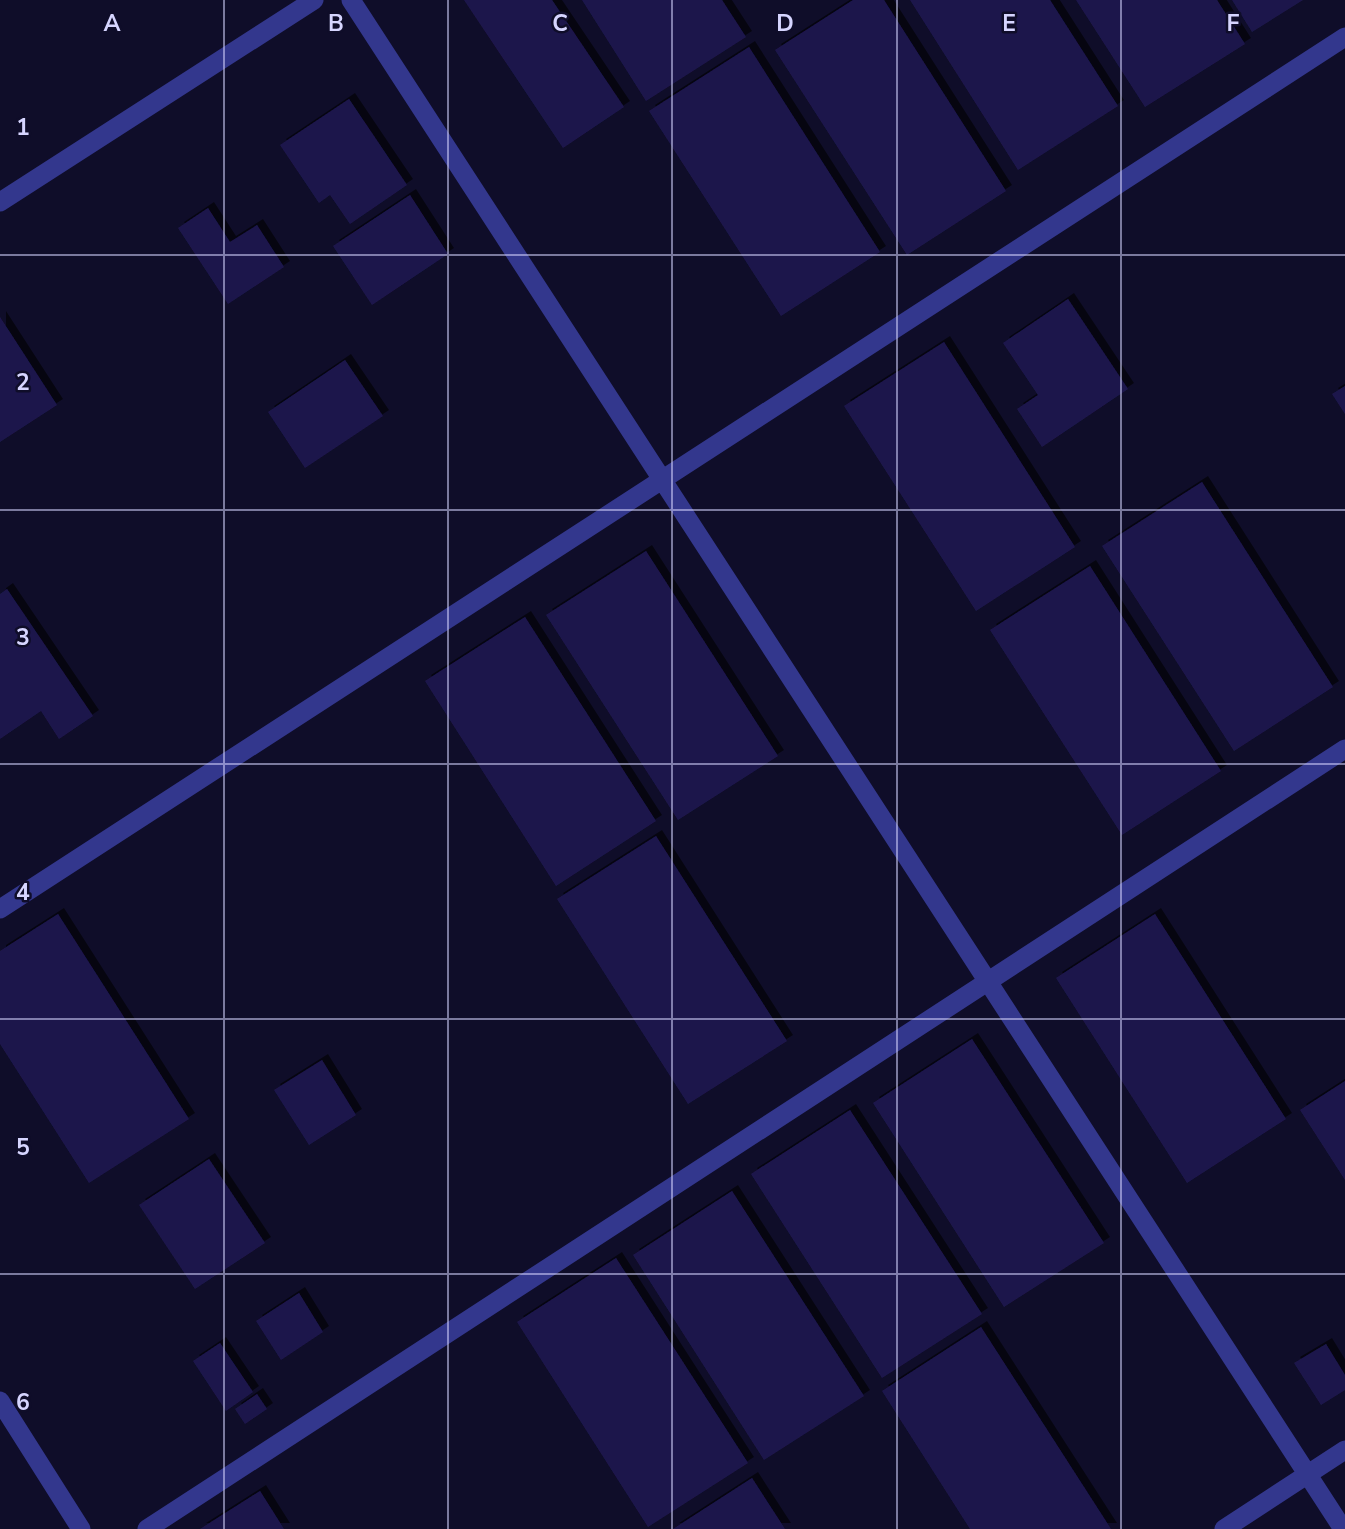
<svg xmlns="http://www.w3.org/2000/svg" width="1345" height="1529" font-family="'Nunito Sans',sans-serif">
	<defs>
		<filter id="shadow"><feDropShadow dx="6" dy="-6" stdDeviation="0" flood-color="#0009"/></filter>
	</defs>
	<rect width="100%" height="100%" fill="#0f0d29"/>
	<!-- building -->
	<path fill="#1d174c" filter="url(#shadow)" d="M464,0H552L624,107L563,148Z
		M582,0H722L746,37L646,101Z
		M853,0H884L1006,191L907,255L775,50Z
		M910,0H1050L1118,106L1018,170Z
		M1076,0H1217L1245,44L1145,107Z
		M1232,0H1303L1252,32Z
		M749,47L880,252L781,316L649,111Z
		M349,99L407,185L350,224L330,195L319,203L280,145Z
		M410,195L448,254L372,305L333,246Z
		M208,208L230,242L257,225L284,267L228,304L178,228Z
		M1068,299L1128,389L1042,447L1017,409L1038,395L1003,343Z
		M0,317L57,405L0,442Z
		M944,342L1075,547L976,611L844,406Z
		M345,360L383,416L305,468L268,412Z
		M1345,386V414L1332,394Z
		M1202,482L1333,687L1234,751L1102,546Z
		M646,551L778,756L678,820L546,615Z
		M1090,566L1221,771L1122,835L990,630Z
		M7,589L93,716L59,739L41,711L0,739V594Z
		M525,617L656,821L556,886L425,681Z
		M656,836L787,1041L688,1104L557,899Z
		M58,914L189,1119L89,1183L0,1044V951Z
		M1155,914L1286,1119L1187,1183L1056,978Z
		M972,1039L1104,1243L1004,1307L873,1103Z
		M322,1060L356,1115L309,1145L274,1090Z
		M1345,1081V1180L1300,1110Z
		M850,1110L982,1314L882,1378L751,1174Z
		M209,1159L265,1243L195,1289L139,1205Z
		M732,1191L864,1396L764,1460L633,1255Z
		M616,1258L748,1463L648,1527L517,1322Z
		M299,1293L323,1332L281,1360L256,1321Z
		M981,1327L1111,1529H970L882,1391Z
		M220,1343L253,1392L226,1411L193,1361Z
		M1326,1344L1345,1375V1390L1321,1405L1294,1363Z
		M257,1394L267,1409L245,1424L235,1409Z
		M752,1478L785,1529H673Z
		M260,1491L284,1529H200Z"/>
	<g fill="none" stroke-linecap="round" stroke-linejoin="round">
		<!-- minor -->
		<path stroke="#33378d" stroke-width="19" d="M351,0L1343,1529
			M0,202L314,0
			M0,909L1345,37
			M0,1401L81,1529
			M147,1529L1345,749
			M1224,1529L1345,1450"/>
	</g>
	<!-- grid -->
	<path fill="none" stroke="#d6d5ff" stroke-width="2" stroke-opacity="0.55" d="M224,0V1529M448,0V1529M672,0V1529M897,0V1529M1121,0V1529M0,255H1345M0,510H1345M0,764H1345M0,1019H1345M0,1274H1345"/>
	<g font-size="23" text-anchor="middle" font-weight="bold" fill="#d6d5ff" stroke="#0f0d29" stroke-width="5" stroke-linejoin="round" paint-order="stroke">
		<text x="112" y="31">A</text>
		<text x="336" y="31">B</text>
		<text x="560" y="31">C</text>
		<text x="785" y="31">D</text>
		<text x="1009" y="31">E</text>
		<text x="1233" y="31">F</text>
		<text x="23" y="135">1</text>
		<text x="23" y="390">2</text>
		<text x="23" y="645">3</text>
		<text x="23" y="900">4</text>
		<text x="23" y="1155">5</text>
		<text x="23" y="1410">6</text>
	</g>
</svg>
